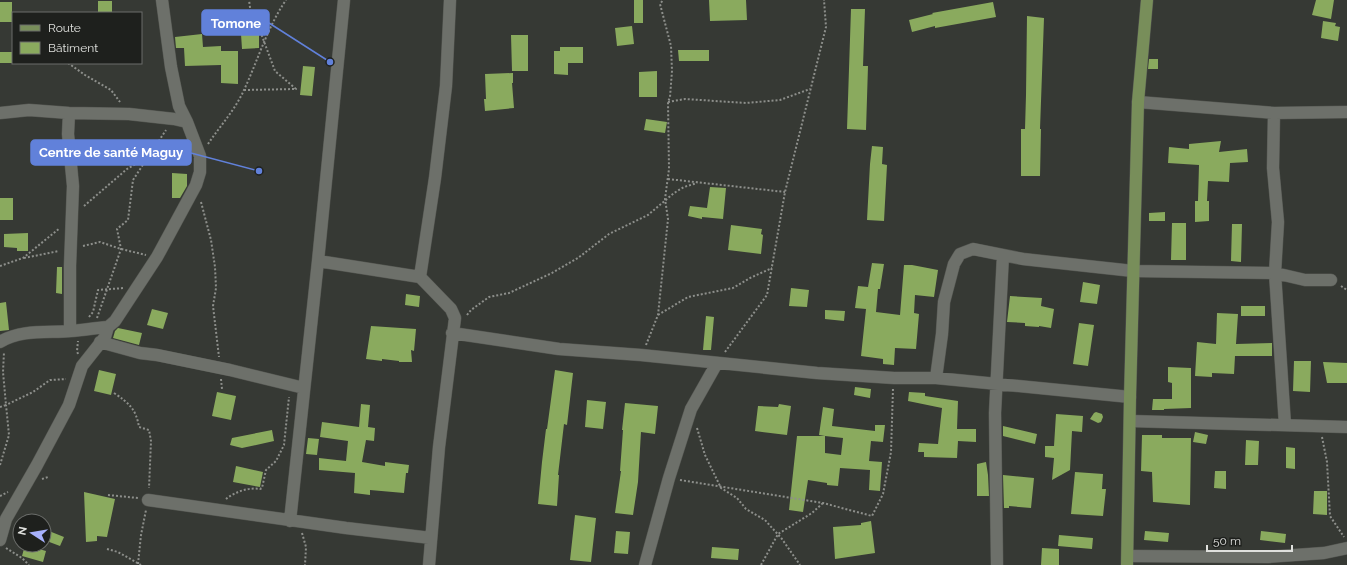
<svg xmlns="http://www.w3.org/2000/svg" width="1347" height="565" font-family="Raleway,sans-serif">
	<rect width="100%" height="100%" fill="#363934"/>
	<!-- building -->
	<path fill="#8aaa5e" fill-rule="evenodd" d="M634,0H643V23H634Z
		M709,0H746L747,20L710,21Z
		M1316,0H1334L1331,19L1312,15Z
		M98,1H112V13H98Z
		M0,2H12V22H0Z
		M993,2L996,17L935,28V26L912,32L909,20L933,14L932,13Z
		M851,9H865L863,66H868L866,130L847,129Z
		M1027,16L1044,18L1040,129H1041L1040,176H1021V129H1025L1026,95Z
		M1323,21L1336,23L1335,26L1340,27L1338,41L1321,38Z
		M632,26L634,44L617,46L615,28Z
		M259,33V48L242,49L241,34Z
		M202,34L203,47L221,46V51H238V84L221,83V65L185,66L184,48H176L175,37Z
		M511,35H528V71H512Z
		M560,47H583V63H568V75L554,74V51H560Z
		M678,50H709V61H679Z
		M0,52H13V63H0Z
		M1149,59H1158V69H1148Z
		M303,66L315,67L312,96L300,95Z
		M657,71V97H639V72Z
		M513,73V83H512L514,108L485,111L484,99H486L485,74Z
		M646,119L667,122L665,133L644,130Z
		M1221,141L1219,152L1247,149L1248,162L1230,163L1229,182L1208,181L1207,201H1209V221L1195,222V201H1198L1199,165L1168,163L1169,147L1189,149V144Z
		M872,146L883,147L882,164L887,165L884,221L867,220L870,164Z
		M172,173L187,174V186L180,198H172Z
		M710,187L726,188L723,219L702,217V219L688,216L690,206L707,208Z
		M0,198H13V220H0Z
		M1165,212V221H1149V213Z
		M1172,223H1186V260H1171Z
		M1232,224H1242L1241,262L1231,261Z
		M731,225L762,229L761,234L763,235L761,254L728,250Z
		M28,233V251H17V248L4,247V234Z
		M872,263L884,264L880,289H878L876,312L900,315L904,265H912L938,270L934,297L915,295L914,313L919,314L916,349L895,348L894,365L883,364V359L861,356L866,309L855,308L858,286L868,287Z
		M57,267H62V294L56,293Z
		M1083,282L1100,285L1097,304L1080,302Z
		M791,288L809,290L807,307L789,306Z
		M406,294L420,296L419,307L405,305Z
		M1010,296L1042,298L1041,306L1054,309L1051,328L1039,326V327L1025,326V323L1007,322Z
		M6,302L9,330L0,331V303Z
		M1241,306H1265V316H1241Z
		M152,309L168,313L163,329L147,325Z
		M825,310L845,311L844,321L825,319Z
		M1217,313L1238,314L1236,344L1272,343V356H1235L1234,374L1212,373V377L1195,376L1197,342L1216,344Z
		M706,316L714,317L711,350H703Z
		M1079,323L1094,325L1088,366L1073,364Z
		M371,326L416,329L414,351L411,350L412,362H399V361L382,359V361L366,359Z
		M118,328L142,333L139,345L113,338L115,331Z
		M1294,361H1311L1310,392L1293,391Z
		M1323,362L1347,363V383H1327Z
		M1168,367L1191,368V408L1164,409V410H1152L1153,399H1172V383L1168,382Z
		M99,370L116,374L111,395L94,391Z
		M555,370L573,373L567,425L564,424L558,475H559L557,506L538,504L542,462L546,429H547Z
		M855,387L871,389L870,398L854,395Z
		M217,392L236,396L231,420L212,416Z
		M909,392L925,393V396L958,401L957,429H976V442L958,441L957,458L924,457V452H918L919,443L938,444L942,408L908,401Z
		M587,400L606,402L603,429L585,427Z
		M625,403L658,406L655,434L641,432L638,482L633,515L615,513L621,471H620L623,430H622Z
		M361,404L370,405L368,427L375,428L374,441L366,440L362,462L385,466V462L409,465L408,473H406L404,493L370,490V495L354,493L355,473L319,470V458L346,461L348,441L320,437L322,422L359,427Z
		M779,404L791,406L787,435L755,431L758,406L778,407Z
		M823,407L834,409L832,426L875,431V425H885L883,442L871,441L869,461L882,462L880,491L869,490L870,470L840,468L838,486L827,485V483L808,480L803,512L789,510L797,436H825L819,435ZM825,436L843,438L841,455L825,453Z
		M1096,412L1102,414L1103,417L1101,422L1098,423L1090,419L1094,413Z
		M1056,414L1083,416L1082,432L1072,431L1070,470L1052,480L1054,458L1045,457V446H1054Z
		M1003,426L1037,434L1035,444L1003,436Z
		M272,430L274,441L242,448L230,445L232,438Z
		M1195,432L1208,435L1206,444L1193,442Z
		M1142,435H1162V438H1191L1190,505L1153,502L1152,472L1141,471Z
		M308,438L319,439L317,455L306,454Z
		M1246,440L1259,441L1258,465H1245Z
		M1286,447L1295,448V469L1286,468Z
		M986,462L988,475L989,496H977V464Z
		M236,466L263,472L260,487L233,482Z
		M1215,471H1226V489L1214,488Z
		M1075,472L1103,474L1102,489H1106L1103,516L1071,514Z
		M1003,475L1034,478L1031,508L1009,506V508H1004Z
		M1314,491H1327V515L1313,514Z
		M84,492L115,499L107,537L97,536V541L86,542Z
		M575,515L596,518L591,562L570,560Z
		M871,521L875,553L835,559L833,527L861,525V523Z
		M44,529L64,537L60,546L44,540Z
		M616,531L630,532L628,554L614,553Z
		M1145,531L1169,533L1168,542L1144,540Z
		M1261,531L1286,534L1285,543L1260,540Z
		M1059,535L1093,538L1092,549L1058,546Z
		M25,545L46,551L43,562L22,556Z
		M712,547L739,549L738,560L711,558Z
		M1042,548L1059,549V565H1041Z"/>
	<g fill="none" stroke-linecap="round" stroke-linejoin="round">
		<defs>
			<path id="minor" d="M1138,102L1274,113L1347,112
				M0,113L29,110L69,113L129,114L174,119L187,122
				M69,113L68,134L73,186L70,266V331
				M1274,113L1273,168L1278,222L1275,273L1285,425
				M318,261L420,277L451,309L455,318L439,447L429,565
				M420,277L435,178L446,86L450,0
				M452,333L559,349L641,355L817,373L894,378H936L1130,397
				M0,342C21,329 48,333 71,331C83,330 96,328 108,327
				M100,342L140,353L157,355L230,370L304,388
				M936,378L942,334L944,302L954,264L960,254L973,249L1023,259L1133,271L1275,273L1305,280H1331
				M1130,421L1347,427
				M148,500L346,528L431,538
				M290,521L318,261L344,0
				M0,540L6,519L37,465L69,405L82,366L105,337L108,327L115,321L157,257L196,185L200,172V156L187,122L179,106L171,67L162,0
				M1128,556L1268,557L1324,553L1347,548
				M645,565L669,478L691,409L717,363
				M997,565L995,413L1003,255"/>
			<path id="major" d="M1127,565L1130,397L1138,102L1147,0"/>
		</defs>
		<!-- minor casing -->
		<use href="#minor" stroke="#545651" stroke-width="13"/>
		<!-- major casing -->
		<use href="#major" stroke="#545651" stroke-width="13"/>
		<!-- path -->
		<path stroke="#8d8f8b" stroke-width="2" stroke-dasharray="2 2" stroke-linecap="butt" d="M68,63L85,75L111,90L120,102
			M244,90L296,89L275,71L259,28L251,15L249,0
			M668,102L685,99L746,103L780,100L810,89
			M208,144C220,126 235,110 244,90C258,60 267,28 286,0
			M668,179L785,192
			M201,202L211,240L215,267L216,288L213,306L219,357
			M84,206L127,169L149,156L166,130
			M83,246L100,242L121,249L146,255
			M24,258L59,251
			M0,266L23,258L60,228
			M1341,286L1347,290
			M467,315L471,310L489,297L509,293L552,273L578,258L609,234L648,215L674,193L684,187L697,183
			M658,315L688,297L733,288L750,278L772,268
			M89,317L93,312L98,290L124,288
			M97,318L121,249L117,229L128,220L133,180L148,157
			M646,345L658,315L668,219L665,199L669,169L668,102L670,97L672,71L671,46L660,4L663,0
			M725,352L767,295L785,192L826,27L824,0
			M78,354L77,351L78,341
			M221,379L222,389
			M114,393C129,403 136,409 139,427L149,430L151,441L149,488
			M0,407L6,405L3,372L4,352
			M697,428L705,455L721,488L737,498L746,509L765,520L782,539L800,565
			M1322,437L1327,462L1330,516L1344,537
			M0,465L9,435L6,405L33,392L50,380L66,379
			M42,479L48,477
			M680,480L823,503L872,516L883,494L891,452L893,388
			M108,495L138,498
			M0,496L8,492
			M226,499C235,492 248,487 260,489L262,488L266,470L276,461L284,445L289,397
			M302,533L306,547L305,565
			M6,548L22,558L29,565
			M107,549L118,552L141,565
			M138,564L141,535L146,510
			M761,565L778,534L812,513L823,503"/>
		<!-- minor -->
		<use href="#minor" stroke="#6d706a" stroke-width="12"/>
		<!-- major -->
		<use href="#major" stroke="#788e5a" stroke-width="12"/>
	</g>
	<!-- callouts -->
	<path fill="none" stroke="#6181da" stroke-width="1.5" d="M330 62L269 23M259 171L191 153"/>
	<g fill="#6181da" stroke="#1e201d" stroke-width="1.5">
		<circle cx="330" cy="62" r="4"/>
		<circle cx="259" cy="171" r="4"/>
	</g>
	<g fill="#6181da" stroke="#6181da" stroke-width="1.5">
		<rect x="202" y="10" width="67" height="25" rx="4"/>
		<rect x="31" y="140" width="160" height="25" rx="4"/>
	</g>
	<g font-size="13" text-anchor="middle" font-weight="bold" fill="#fff">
		<text x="236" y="28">Tomone</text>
		<text x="111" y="157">Centre de santé Maguy</text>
	</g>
	<!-- legend -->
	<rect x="12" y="12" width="130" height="52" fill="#1e201d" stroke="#6b6d6a"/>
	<rect x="20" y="25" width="20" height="6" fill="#788e5a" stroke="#6b6d6a"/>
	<text x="48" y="32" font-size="12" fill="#dfe0dd">Route</text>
	<rect x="20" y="42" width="20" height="12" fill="#8aaa5e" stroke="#6b6d6a"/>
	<text x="48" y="52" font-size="12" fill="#dfe0dd">Bâtiment</text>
	<!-- north arrow -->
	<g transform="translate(32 533) rotate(282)"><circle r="19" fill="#1e201d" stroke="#6b6d6a"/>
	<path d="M0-3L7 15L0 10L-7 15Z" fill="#a7b1fc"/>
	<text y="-6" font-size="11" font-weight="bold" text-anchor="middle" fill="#dfe0dd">N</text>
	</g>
	<!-- scale -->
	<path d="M1207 545v6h85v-6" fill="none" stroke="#dfe0dd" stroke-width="2"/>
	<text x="1213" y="545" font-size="12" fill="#dfe0dd" stroke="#1e201d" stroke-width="3" paint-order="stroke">50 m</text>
</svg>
